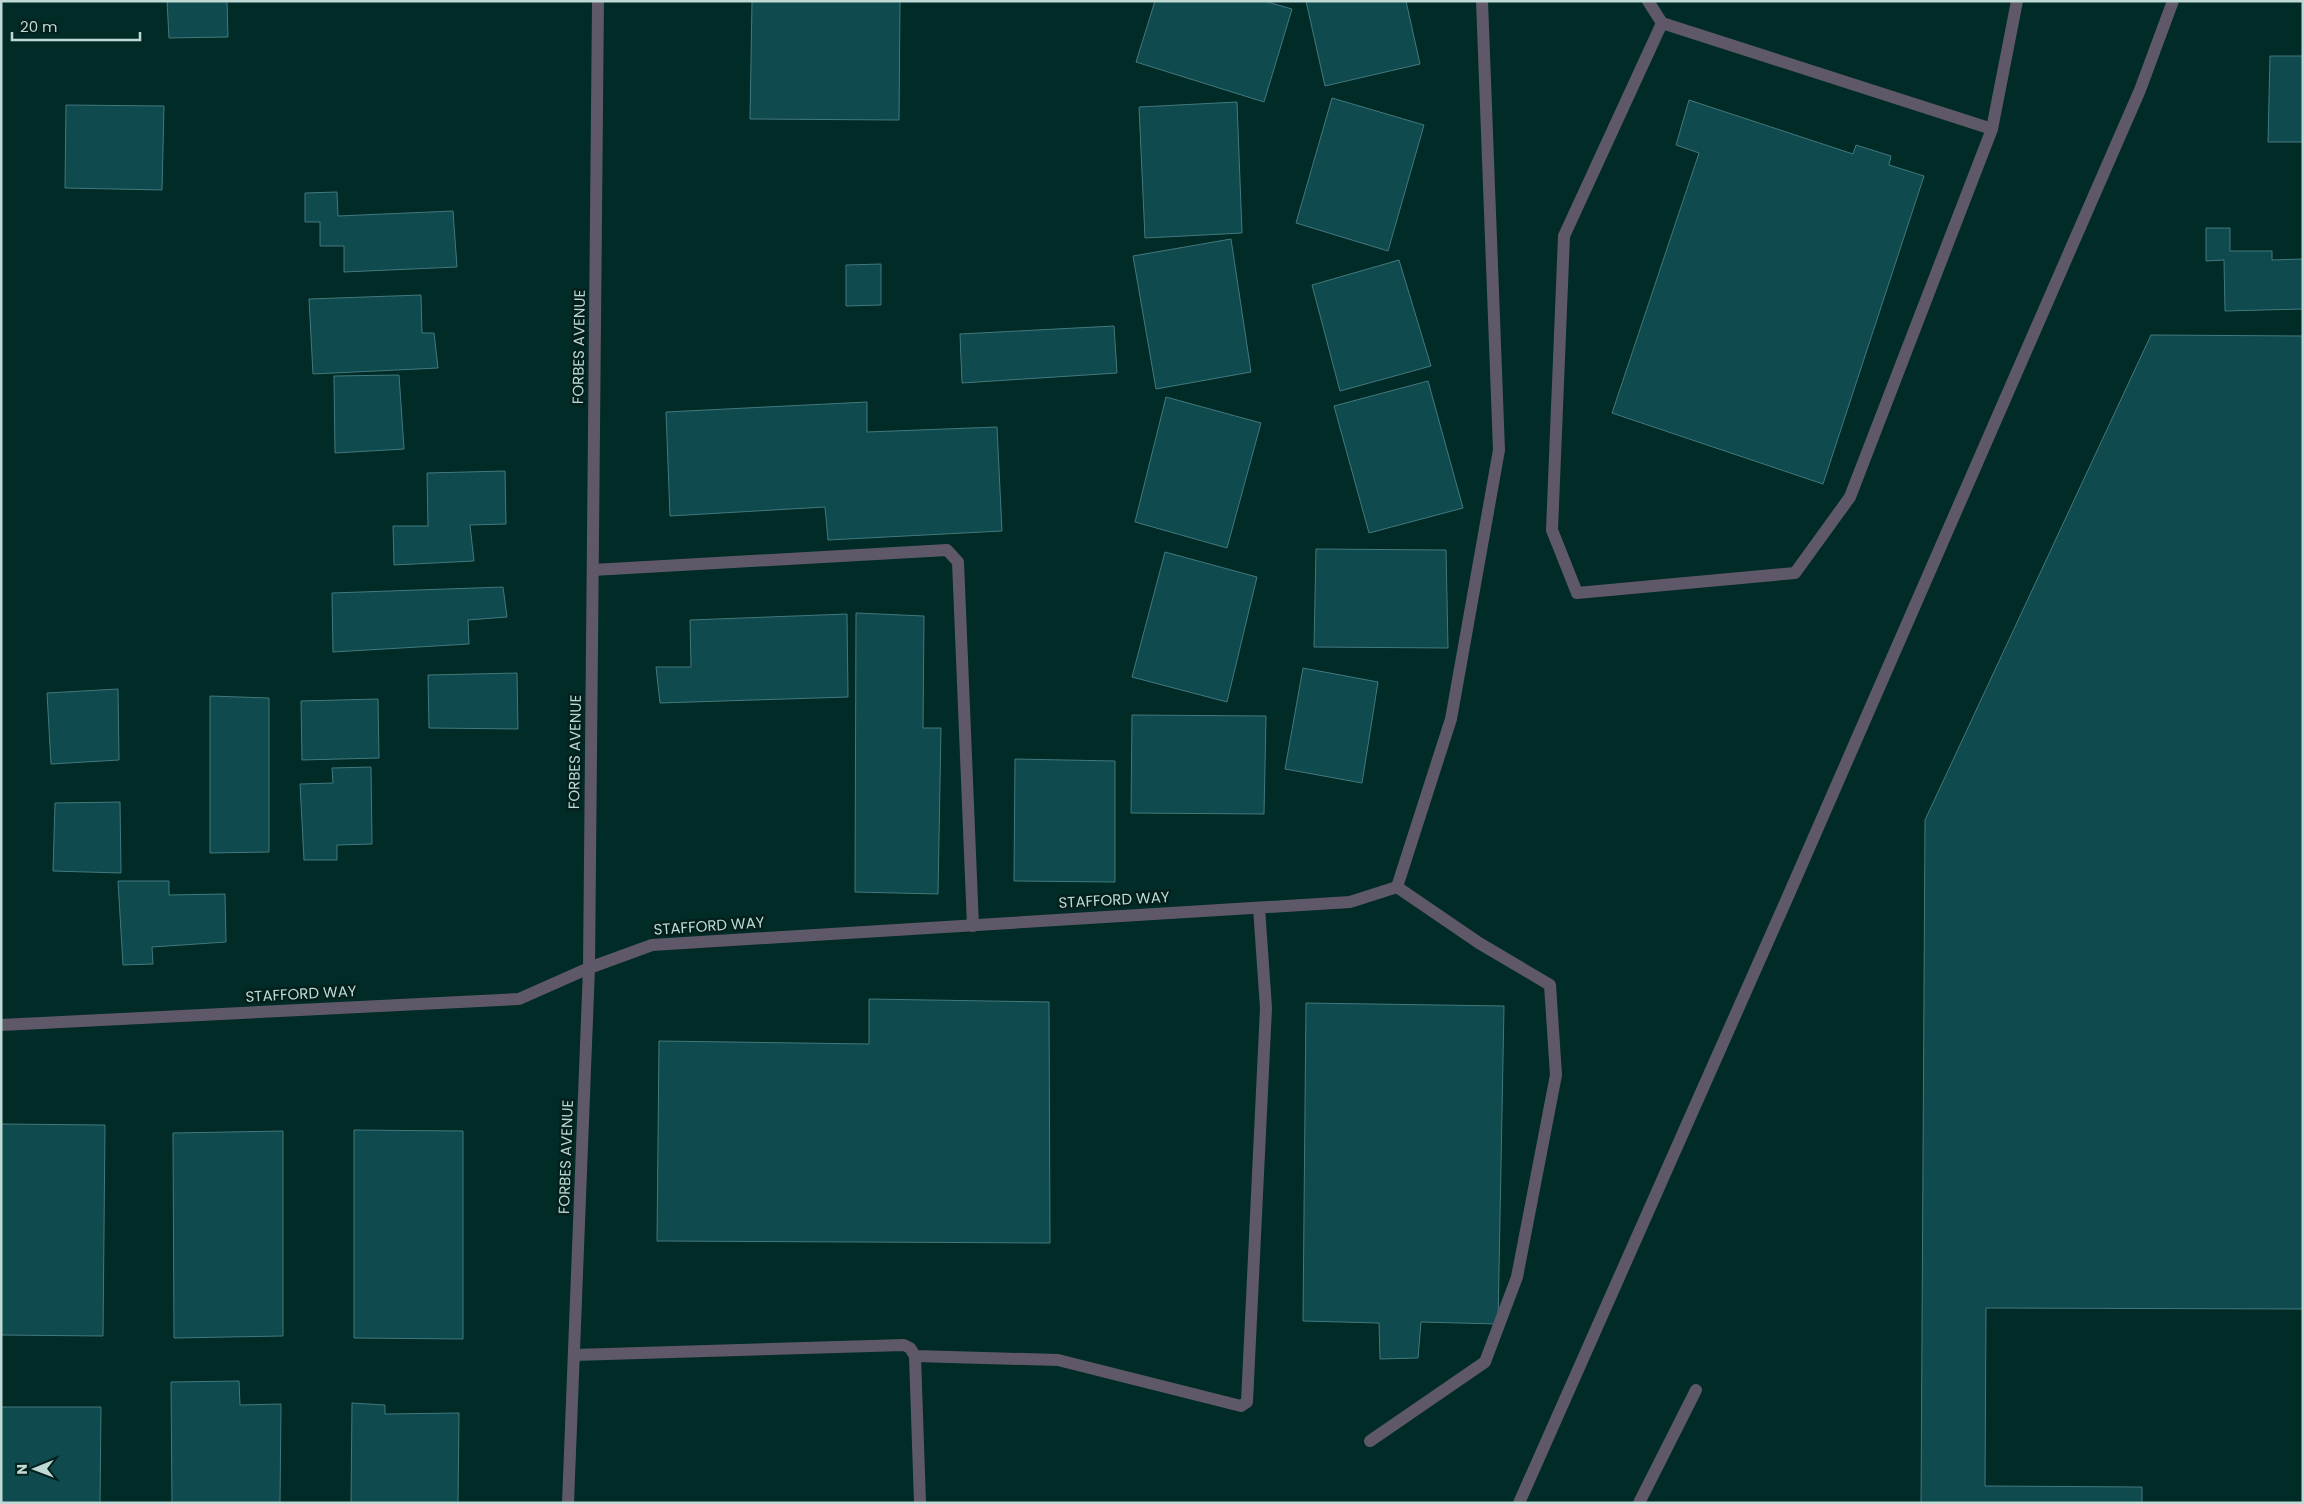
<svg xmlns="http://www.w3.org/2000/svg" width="2304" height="1504" font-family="Poppins,sans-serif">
	<rect width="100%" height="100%" fill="#002b26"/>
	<!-- building -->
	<path fill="#0f4a4f" stroke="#43797e" d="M167,1H227L228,37L169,38Z
		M752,1H900L899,120L750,119Z
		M1155,1H1264L1292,9L1264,102L1136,62Z
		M1306,1H1406L1420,64L1325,86Z
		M2270,56H2303V142H2268Z
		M1332,98L1424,125L1388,251L1296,223Z
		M1689,100L1853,154L1856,145L1891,156L1889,165L1924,176L1823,484L1612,413L1699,153L1676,145Z
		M1237,102L1242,233L1145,238L1139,107Z
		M66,105L164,106L162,190L65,188Z
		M337,192L338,216L453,211L457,267L344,272V246H320V222H305V193Z
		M2206,228H2230V251H2272V260L2303,259V309L2225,311L2224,260L2206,261Z
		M1231,239L1251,372L1156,389L1133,256Z
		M1399,260L1431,366L1340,391L1312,285Z
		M881,264V305L846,306V265Z
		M421,295L422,333H434L438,368L313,374L309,299Z
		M1114,326L1117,373L962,383L960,334Z
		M2151,335L2303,336V1309L1986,1308L1985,1486L2142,1487V1503H1921L1925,820Z
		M399,375L404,449L335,453L334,376Z
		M1428,381L1463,508L1369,533L1334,406Z
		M1166,397L1261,423L1227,548L1135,522Z
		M867,402V432L997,427L1002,531L828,540L825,507L670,516L666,412Z
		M505,471L506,524L470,525L474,561L394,565L393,526H428L427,473Z
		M1316,549L1446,550L1448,648L1314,647Z
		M1165,552L1257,577L1227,702L1132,677Z
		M503,587L507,617L468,620L469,644L333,652L332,593Z
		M856,613L924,616L923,728H941L938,894L855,892Z
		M847,614L848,697L660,703L656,667H691L690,620Z
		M1303,668L1378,682L1362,783L1285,769Z
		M517,673L518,729L429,728L428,675Z
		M118,689L119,760L51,764L47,693Z
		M210,696L269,698V852L210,853Z
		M378,699L379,758L302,760L301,701Z
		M1132,715L1266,716L1264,814L1131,813Z
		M1015,759L1115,761V882L1014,881Z
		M371,767L372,844L337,845V860H304L300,784L333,783L332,768Z
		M120,802L121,873L53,871L55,803Z
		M118,881H169V895L225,894L226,942L152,947L153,964L123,965Z
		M869,999L1049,1002L1050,1243L657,1241L659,1041L869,1044Z
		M1306,1003L1504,1006L1498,1324L1421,1322L1418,1358L1380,1359L1379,1323L1303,1321Z
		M1,1124L105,1125L103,1336L1,1335Z
		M354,1130L463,1131V1339L354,1338Z
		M283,1131V1336L174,1338L173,1133Z
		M239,1381L240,1405L281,1404L280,1503H172L171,1382Z
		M352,1403L385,1405V1414L459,1413L458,1503H351Z
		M1,1407H101L100,1503H1Z"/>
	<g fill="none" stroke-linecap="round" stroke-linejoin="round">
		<!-- service -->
		<path stroke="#5f5868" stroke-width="12" d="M1648,1L1662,23L1992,129
			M1662,23L1564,236L1552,530L1577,593L1795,573L1850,497L1992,129L2017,1
			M593,570L947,550L958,562L973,926
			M574,1355L904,1345L910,1348L915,1356L920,1503
			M915,1356L1058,1360L1241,1406L1247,1402L1266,1008L1259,908
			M1370,1441L1485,1362L1517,1277L1556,1075L1550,985L1479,943L1397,887L1451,719L1499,450L1482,1
			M1519,1503L1789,894L2140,90L2173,1
			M1639,1503L1696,1390"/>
		<!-- minor -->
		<path stroke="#5f5868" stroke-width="12" d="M1,1025L519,999L589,968L652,945L1350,902L1397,887
			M568,1503L589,968L598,1"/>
	</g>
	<g text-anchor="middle" stroke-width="5" stroke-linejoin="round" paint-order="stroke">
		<!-- street labels -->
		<g font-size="15" fill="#bfdad5" stroke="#04201c">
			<text transform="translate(579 347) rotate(-89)" y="5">FORBES AVENUE</text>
			<text transform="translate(575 752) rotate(-89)" y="5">FORBES AVENUE</text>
			<text transform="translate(1114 900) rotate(-3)" y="5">STAFFORD WAY</text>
			<text transform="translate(709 926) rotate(-4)" y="5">STAFFORD WAY</text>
			<text transform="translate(301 994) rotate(-3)" y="5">STAFFORD WAY</text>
			<text transform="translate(566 1157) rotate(-88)" y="5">FORBES AVENUE</text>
		</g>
	</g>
	<!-- border -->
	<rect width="2304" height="1504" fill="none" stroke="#bfdad5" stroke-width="5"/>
	<!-- north arrow -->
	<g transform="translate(35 1469) rotate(269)" stroke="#04201c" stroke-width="4" paint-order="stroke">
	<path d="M0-4L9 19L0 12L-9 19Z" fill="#bfdad5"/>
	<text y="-8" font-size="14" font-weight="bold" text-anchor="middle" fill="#bfdad5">N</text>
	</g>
	<!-- scale -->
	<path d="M12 32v8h128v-8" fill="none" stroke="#bfdad5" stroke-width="2.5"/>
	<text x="20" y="32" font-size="15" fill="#bfdad5" stroke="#04201c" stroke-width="4" paint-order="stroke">20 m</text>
</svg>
